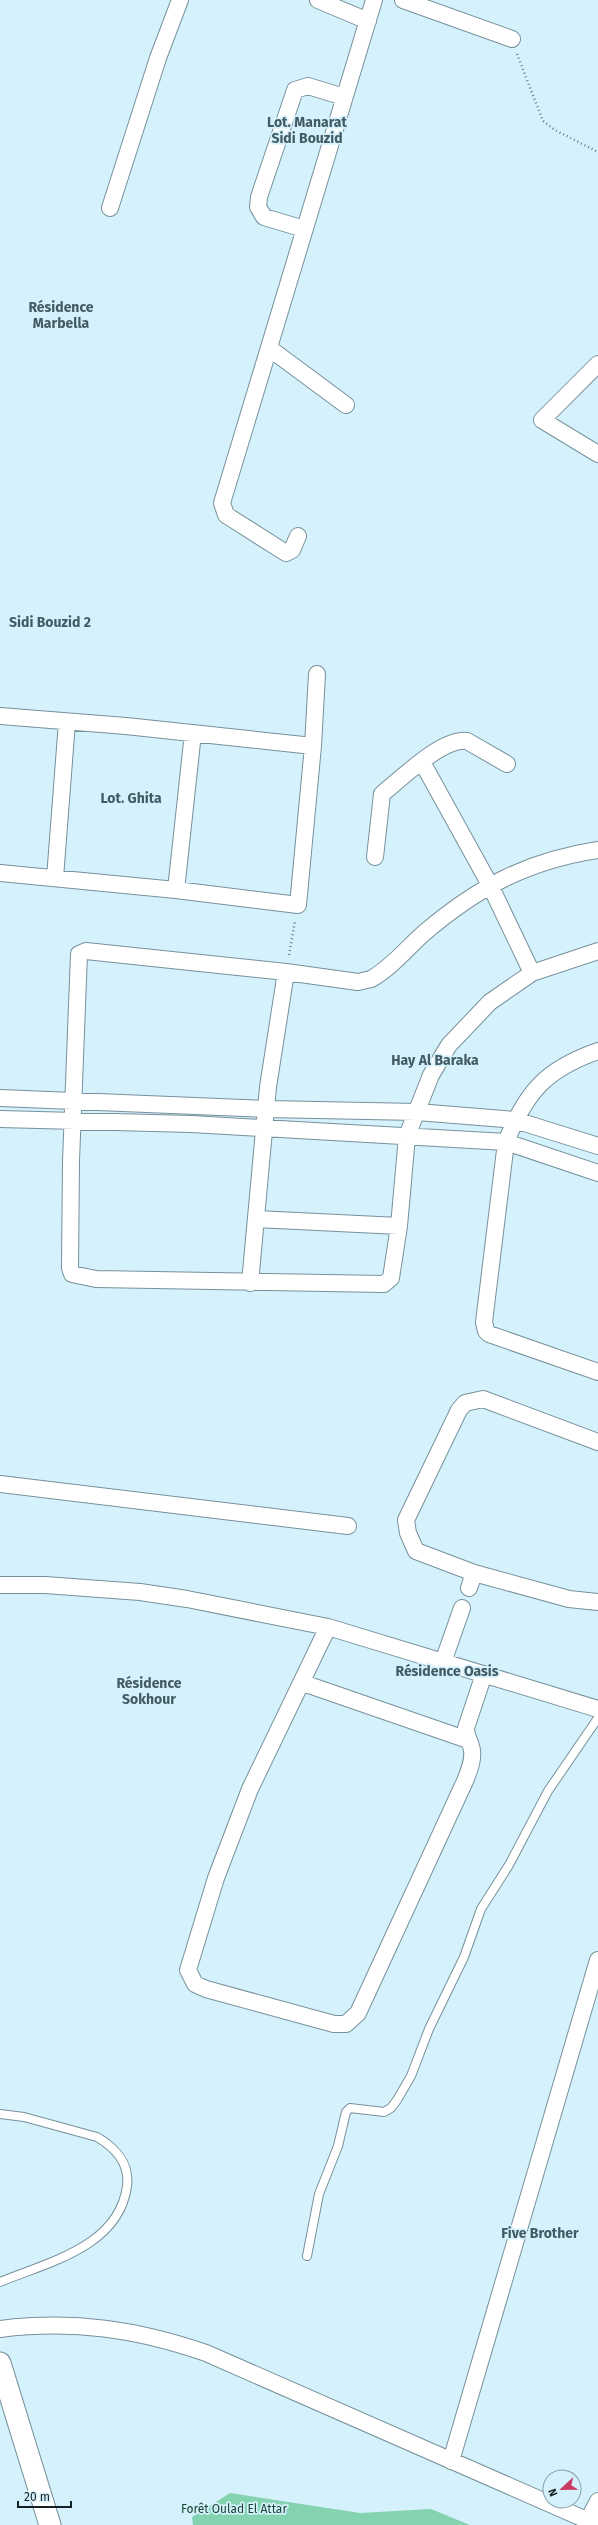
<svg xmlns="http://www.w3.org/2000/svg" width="598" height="2525" font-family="'Fira Sans',sans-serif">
	<rect width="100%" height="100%" fill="#d5f1fc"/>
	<!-- green -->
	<path fill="#84d3b0" d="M230,2493L360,2513L431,2509L470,2525H193L192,2517Z"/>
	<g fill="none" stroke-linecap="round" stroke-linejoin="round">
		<defs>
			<path id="service" d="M0,2114L24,2117L97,2137C114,2147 130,2163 127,2186C119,2247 48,2262 0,2282
				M307,2256L319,2194L338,2146L346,2112L350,2108L384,2112L391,2108L397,2100L411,2076L429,2029L464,1957L481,1909L509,1865L548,1791L598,1718"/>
			<path id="minor" d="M318,0L368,21
				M403,0L512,39
				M110,208L158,58L180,0
				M304,229L264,217L258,207L259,197L295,90L308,86L344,97
				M269,348L346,405
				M598,364L542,420L598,454
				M298,536L292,550L286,553L226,515L222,503L374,0
				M0,716L126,726L313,746
				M422,762L490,885L532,973
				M375,857L382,794C402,778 442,738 467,741L507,764
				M0,873L176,890L298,905L313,746L317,674
				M55,878L67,722
				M176,890L193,733
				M286,972L358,982L371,979C391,968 407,948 424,933C478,887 527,861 598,850
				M598,1051C546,1069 526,1092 506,1142L484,1322L486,1331L489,1334L598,1372
				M0,1098L267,1109L417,1112L515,1120L598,1146
				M0,1119L191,1124L506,1142L598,1173
				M256,1219L399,1226
				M250,1283L268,1087L286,972L86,951L79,954L71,1161L70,1268L72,1274L96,1279L384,1284L391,1278L399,1226L407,1136L431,1075L449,1045L490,1002L532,973L598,951
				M0,1484L348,1526
				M474,1573L416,1551L408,1533L406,1520L459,1410L465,1403L483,1399L598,1442
				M0,1585H45L140,1592L187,1599L328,1627L598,1709
				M469,1588L474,1573L569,1599L598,1602
				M328,1627L250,1789L216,1878L188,1970L195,1984L206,1989L334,2024H346L358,2013L465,1781C469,1771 475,1757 471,1746C469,1739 466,1736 466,1728L484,1674
				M443,1662L462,1608
				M303,1683L468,1740
				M0,2329C74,2320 136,2329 206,2353L598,2525
				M451,2461L598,1960
				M588,2520L598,2501"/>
			<path id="tertiary" d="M0,2363L50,2525"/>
		</defs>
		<!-- service casing -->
		<use href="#service" stroke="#77919b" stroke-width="10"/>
		<!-- minor casing -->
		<use href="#minor" stroke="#77919b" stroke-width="18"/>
		<!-- tertiary casing -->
		<use href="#tertiary" stroke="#77919b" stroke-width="23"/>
		<!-- path -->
		<path stroke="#6b7e85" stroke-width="2.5" stroke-dasharray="1 3" stroke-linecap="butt" d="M517,54L543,121L555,130L598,152
			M289,955L295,921"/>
		<!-- service -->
		<use href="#service" stroke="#fff" stroke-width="8"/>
		<!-- minor -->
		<use href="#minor" stroke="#fff" stroke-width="16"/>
		<!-- tertiary -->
		<use href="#tertiary" stroke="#fff" stroke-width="21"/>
	</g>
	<g text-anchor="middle" stroke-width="3.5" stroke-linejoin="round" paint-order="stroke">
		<!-- park labels -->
		<g font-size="12" fill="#174633" stroke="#d5f1fc">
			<text x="234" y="2513">Forêt Oulad El Attar</text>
		</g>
		<!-- quarter labels -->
		<g font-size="14" font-weight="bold" fill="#425a63" stroke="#d5f1fc">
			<text x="307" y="127">Lot. Manarat<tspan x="307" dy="16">Sidi Bouzid</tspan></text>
			<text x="61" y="312">Résidence<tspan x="61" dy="16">Marbella</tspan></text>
			<text x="50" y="627">Sidi Bouzid 2</text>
			<text x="131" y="803">Lot. Ghita</text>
			<text x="435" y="1065">Hay Al Baraka</text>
			<text x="447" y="1676">Résidence Oasis</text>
			<text x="149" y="1688">Résidence<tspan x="149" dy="16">Sokhour</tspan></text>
			<text x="540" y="2238">Five Brother</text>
		</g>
	</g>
	<!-- north arrow -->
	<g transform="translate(562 2489) rotate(248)"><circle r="19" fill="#d5f1fc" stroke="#889da5"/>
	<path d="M0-3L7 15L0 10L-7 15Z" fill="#ca3b64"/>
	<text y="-6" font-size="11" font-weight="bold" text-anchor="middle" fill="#152023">N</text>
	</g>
	<!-- scale -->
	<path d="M18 2501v6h53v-6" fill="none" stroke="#152023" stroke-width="2"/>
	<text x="24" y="2501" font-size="12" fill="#152023" stroke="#d5f1fc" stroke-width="3" paint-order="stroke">20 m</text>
</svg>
